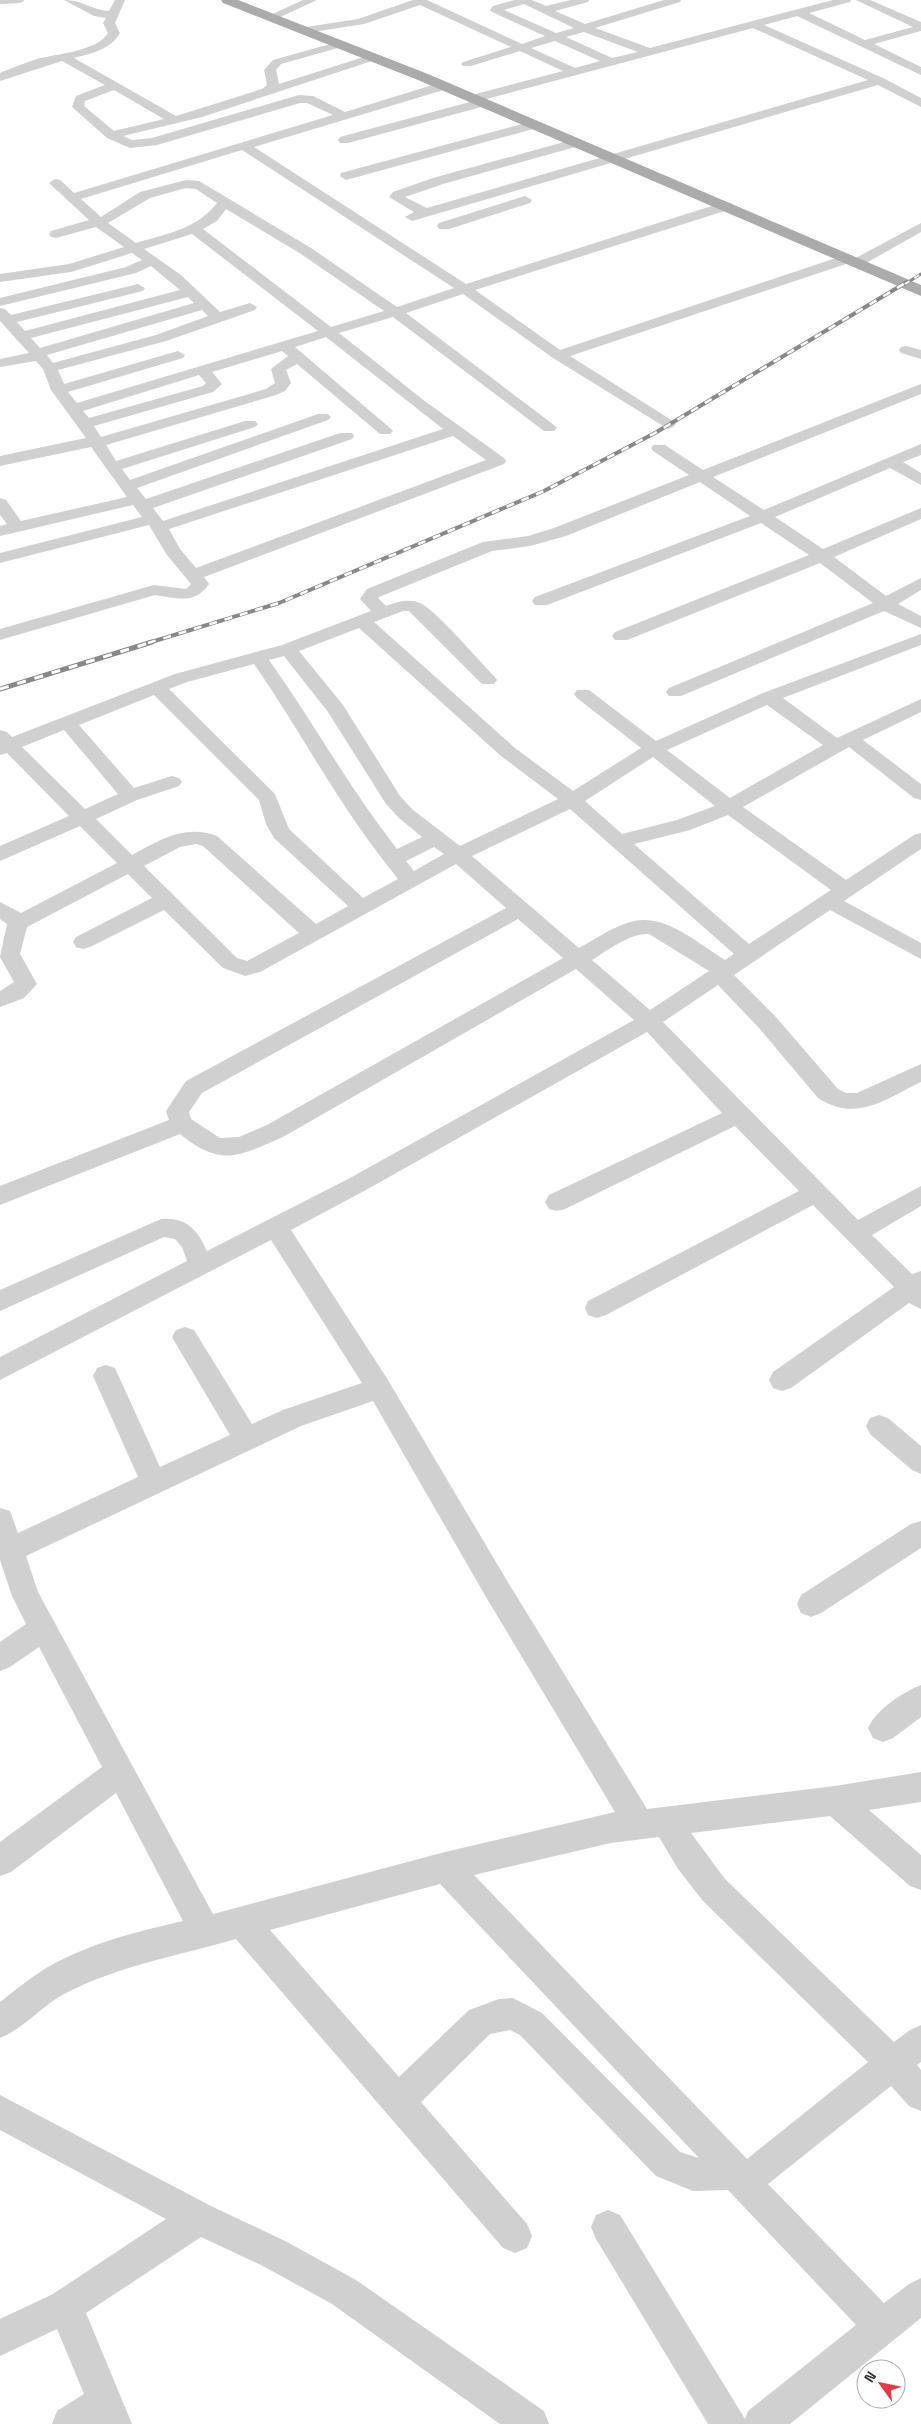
<svg xmlns="http://www.w3.org/2000/svg" width="921" height="2424" font-family="'Space Grotesk',sans-serif">
	<rect width="100%" height="100%" fill="#fff"/>
	<g fill="none" stroke-linecap="round" stroke-linejoin="round">
		<!-- minor -->
		<path fill="#d0d0d0" fill-rule="evenodd" d="M0,0H25L20,3L0,4Z
			M64,0C83,0 91,10 109,11L115,0H125L115,23L120,33C110,50 92,53 74,58L176,116L262,89L267,85L264,70L273,60L341,41L347,44L345,46L281,64L276,70L279,84L370,55L374,54L380,57L378,59L202,117L123,136L132,140L152,138L299,95L313,96L345,112L439,83H447L449,86L447,89L254,147L466,284L721,203H731L733,206L731,209L475,290L560,350L842,256L847,255L854,259L921,223V232L861,266H851L849,263L570,356L673,421L676,424L673,427L668,429L553,358L463,294L406,313L554,425L557,428L554,431H544L393,317L339,333L426,402L504,458L506,461L504,464L204,577L209,584C195,605 176,598 155,595L0,640V629L154,585L186,589L191,584L167,555L149,525L0,563V553L142,517L133,505L0,536V526L7,524L0,515V498L6,500L21,521L127,497L91,447L0,466V456L86,438L51,390L43,369L36,361L0,367V359L29,353L0,321V308L5,309L11,315L138,284L145,288L143,291L17,322L25,331L180,290L151,266L136,273L0,306V298L126,267L142,260L132,253L71,272L0,282V274L69,264L124,247L96,227L56,238L51,237L49,234L51,231L89,220L49,183L55,179L60,180L74,193L333,115L307,103H300L157,145L130,148L107,138L72,107L76,96L105,85L62,61L0,81V73C12,68 24,63 37,59C56,54 98,51 108,33L103,23L106,18L94,16ZM114,90L164,119L114,131L84,106L85,101ZM242,150L454,288L397,307L311,248L199,181L186,180L140,192L101,217L81,199ZM186,188L196,189L217,203C197,229 166,234 136,243L108,223L150,198ZM226,209L301,254L384,311L331,327L203,229L217,221ZM192,234L318,331L77,403L68,392L183,358L185,355L178,351L64,384L58,370L166,341L255,310L257,307L250,303L220,312L181,275L144,249ZM188,297L194,303L40,348L31,338ZM202,310L208,316L156,335L53,363L47,355ZM326,337L443,429L163,521L153,508L352,439L354,436L352,433H340L146,499L137,488L328,420L331,417L328,414H318L130,480L122,469L255,427L258,424L255,421H245L116,461L106,445L276,395L285,391L291,383L286,370L297,364L380,434H390L393,431L390,428L295,347ZM282,351L288,356L271,369L275,383L266,389L101,437L94,426L213,392L222,384L212,372ZM199,375L206,383L203,386L89,418L83,411ZM453,436L486,460L196,568L180,549L169,529Z
			M303,0H317L276,19H268L266,17Z
			M413,0H427L522,44L545,36L492,12L490,10L493,6L515,0H532L546,6L571,0H589L588,2L555,11L585,24L664,0H681L680,2L595,28L650,48L833,0H851L850,2L809,13L865,40L913,27L856,0H870L921,22V31L874,44L921,67V75L797,16L764,25L883,78L921,98V107L878,85L412,221L405,217L414,212L389,197L393,192L433,178L575,139L581,143L579,146L443,184L405,197L427,208L868,80L753,28L483,100L487,103L485,106L348,143H340L338,140L340,137L470,102L466,99L468,96L563,71L520,51L471,66H463L461,64L463,62L511,47L420,5L364,24L306,33L300,30L306,27L358,19ZM524,4L574,28L556,33L504,10ZM584,32L638,52L612,58L566,37ZM555,41L600,61L575,68L531,48Z
			M533,121L539,125L537,128L346,180L340,176L341,173Z
			M525,196L532,200L530,203L449,229H439L437,226L439,223Z
			M906,346L921,350V359L901,353L899,350L901,347Z
			M921,384V394L713,477L764,510L921,444V455L903,462L921,473V485L890,468L775,517L823,549L921,508V519L834,557L886,596L921,578V590L898,604L921,616V628L884,611L681,696H669L666,692L669,688L873,603L820,563L627,640H615L612,636L615,632L809,555L761,523L547,605H535L532,601L535,597L750,516L700,482L566,536L530,546L492,551L379,597L378,598L386,606C396,602 409,598 420,603C437,611 478,660 494,676L497,680L494,684H482L409,611H403L374,622L515,748L573,791L641,748L577,698L574,694L577,690H589L656,741L763,693L921,634V645L783,698L837,738L921,699V712L863,740L921,784V800L914,798L849,747L743,807L846,880L914,835L921,833V849L844,901L921,943V959L830,910L734,975L775,1016L838,1089L846,1093H857L921,1064V1082C885,1099 857,1123 818,1098L759,1028L718,985L663,1022L858,1220L921,1186V1206L872,1235L912,1274L921,1271V1309L909,1303L791,1388L782,1391L773,1388L769,1380L773,1372L894,1287L813,1205L606,1315L597,1318L588,1315L585,1308L588,1301L799,1191L735,1126L565,1209L557,1211L549,1209L545,1202L549,1195L722,1113L647,1032L366,1190L291,1230L388,1380L506,1579L647,1809L835,1786L921,1772V1802L869,1810L921,1855V1890L910,1886L830,1816L691,1833L725,1879L894,2042L910,2030L921,2025V2062L917,2065L921,2070V2111L909,2106L891,2086L768,2184L884,2303L909,2284L921,2278V2318L790,2424H708L596,2239L591,2227L596,2215L608,2210L620,2215L745,2419L748,2411L856,2325L728,2190L693,2191L656,2176L520,2035L510,2030L490,2034L421,2102L527,2224L532,2236L527,2248L515,2253L503,2248L236,1939C177,1956 121,1965 66,1993C42,2005 25,2028 0,2038V2002C13,1992 26,1981 40,1972C82,1945 135,1932 183,1921L116,1793L11,1872L0,1876V1842L102,1767L39,1647L10,1667L0,1671V1642L26,1624L12,1596L0,1560V1508L10,1511L18,1533L138,1477L93,1376L97,1368L106,1365L115,1368L160,1467L230,1435L176,1344L172,1337L176,1330L185,1327L194,1330L252,1424L283,1410L362,1383L271,1240L0,1380V1357L187,1261L182,1247L175,1239L164,1237L0,1311V1290L161,1219C186,1217 197,1229 207,1251L350,1178L634,1020L576,969L283,1137C238,1156 222,1168 180,1134L0,1205V1186L169,1120L166,1111L186,1081L506,908L456,864L260,972L245,976L223,968L164,910L90,947L83,949L76,947L73,942L76,937L152,898L128,874L27,927L20,954L37,984L24,998L0,1007V991L14,982L0,957L7,924L0,919V902L21,913L117,863L80,826L0,861V846L69,816L7,753L0,755V730L7,732L12,737L175,674L282,645L371,611L360,599L367,589L483,542L528,536L554,528L689,475L653,451L651,448L653,445H665L703,470ZM359,628L501,756L558,799L460,846L413,810L400,796L343,705L299,651ZM284,656L328,712L386,804L399,818L422,837L397,849C350,789 313,722 269,660ZM254,664C291,717 322,774 359,827C371,845 385,862 398,879L363,898L289,829L275,794L169,689L187,682ZM154,695L259,800L266,824L274,838L348,906L316,924L217,836C185,824 160,840 132,855L96,819L137,800L179,786L182,782L179,778L172,776L134,788L79,725ZM767,705L823,745L730,798L667,750ZM64,730L118,794L85,809L22,747ZM653,757L715,806L677,820L622,834L585,801ZM570,809L734,954L725,960C702,946 674,921 646,920C623,919 598,938 579,948L472,856ZM728,815L831,890L749,944L634,844L690,830ZM196,844L203,846L299,933L247,961L237,958L144,866L180,847ZM434,847L444,854L414,871L406,861ZM518,919L563,958L267,1125L239,1137L220,1138L191,1119L189,1112L202,1093ZM649,934L709,971L650,1010L592,960C608,950 630,933 649,934ZM373,1401L486,1597L615,1812L445,1852L213,1914L38,1592L26,1556L301,1426ZM659,1837L678,1869L703,1901L868,2062L747,2159L474,1875L611,1843ZM440,1884L699,2158L680,2152L542,2013L513,1998L499,1999L469,2010L399,2077L270,1930Z
			M879,1415L888,1418L921,1446V1474L912,1470L870,1434L866,1426L870,1418Z
			M921,1521V1548L821,1613L811,1617L801,1613L797,1604L801,1595L911,1524Z
			M921,1685V1717L893,1738L883,1742L873,1738L868,1728C876,1710 903,1692 921,1685Z
			M0,2095L211,2206L287,2242L356,2280L544,2411L549,2424H500L332,2304L263,2266L201,2237L86,2313L132,2424H52L57,2411L84,2394L57,2329L0,2356V2319L53,2294L166,2219L0,2130Z"/>
		<!-- major -->
		<path fill="#ababab" fill-rule="evenodd" d="M221,0H238L428,74L921,285V296L418,80L223,3Z"/>
		<defs>
			<path id="rail-far2" d="M905,284L921,274"/>
			<path id="rail-far1" d="M148,643L279,603L544,491L655,433L907,282"/>
			<path id="rail" d="M0,689L152,642"/>
		</defs>
		<!-- rail-far2 casing -->
		<use href="#rail-far2" stroke="#888" stroke-width="3"/>
		<!-- rail-far1 casing -->
		<use href="#rail-far1" stroke="#888" stroke-width="4"/>
		<!-- rail casing -->
		<use href="#rail" stroke="#888" stroke-width="5"/>
		<!-- rail-far2 -->
		<use href="#rail-far2" stroke="#fff" stroke-width="2" stroke-dasharray="5.5" stroke-linecap="butt"/>
		<!-- rail-far1 -->
		<use href="#rail-far1" stroke="#fff" stroke-width="2.5" stroke-dasharray="8" stroke-linecap="butt"/>
		<!-- rail -->
		<use href="#rail" stroke="#fff" stroke-width="3" stroke-dasharray="9" stroke-linecap="butt"/>
	</g>
	<!-- north arrow -->
	<g transform="translate(881 2384) rotate(303)"><circle r="24" fill="#ffffff" stroke="#adadad"/>
	<path d="M0-4L9 19L0 12L-9 19Z" fill="#e63946"/>
	<text y="-8" font-size="14" font-weight="bold" text-anchor="middle" fill="#333333">N</text>
	</g>
</svg>
